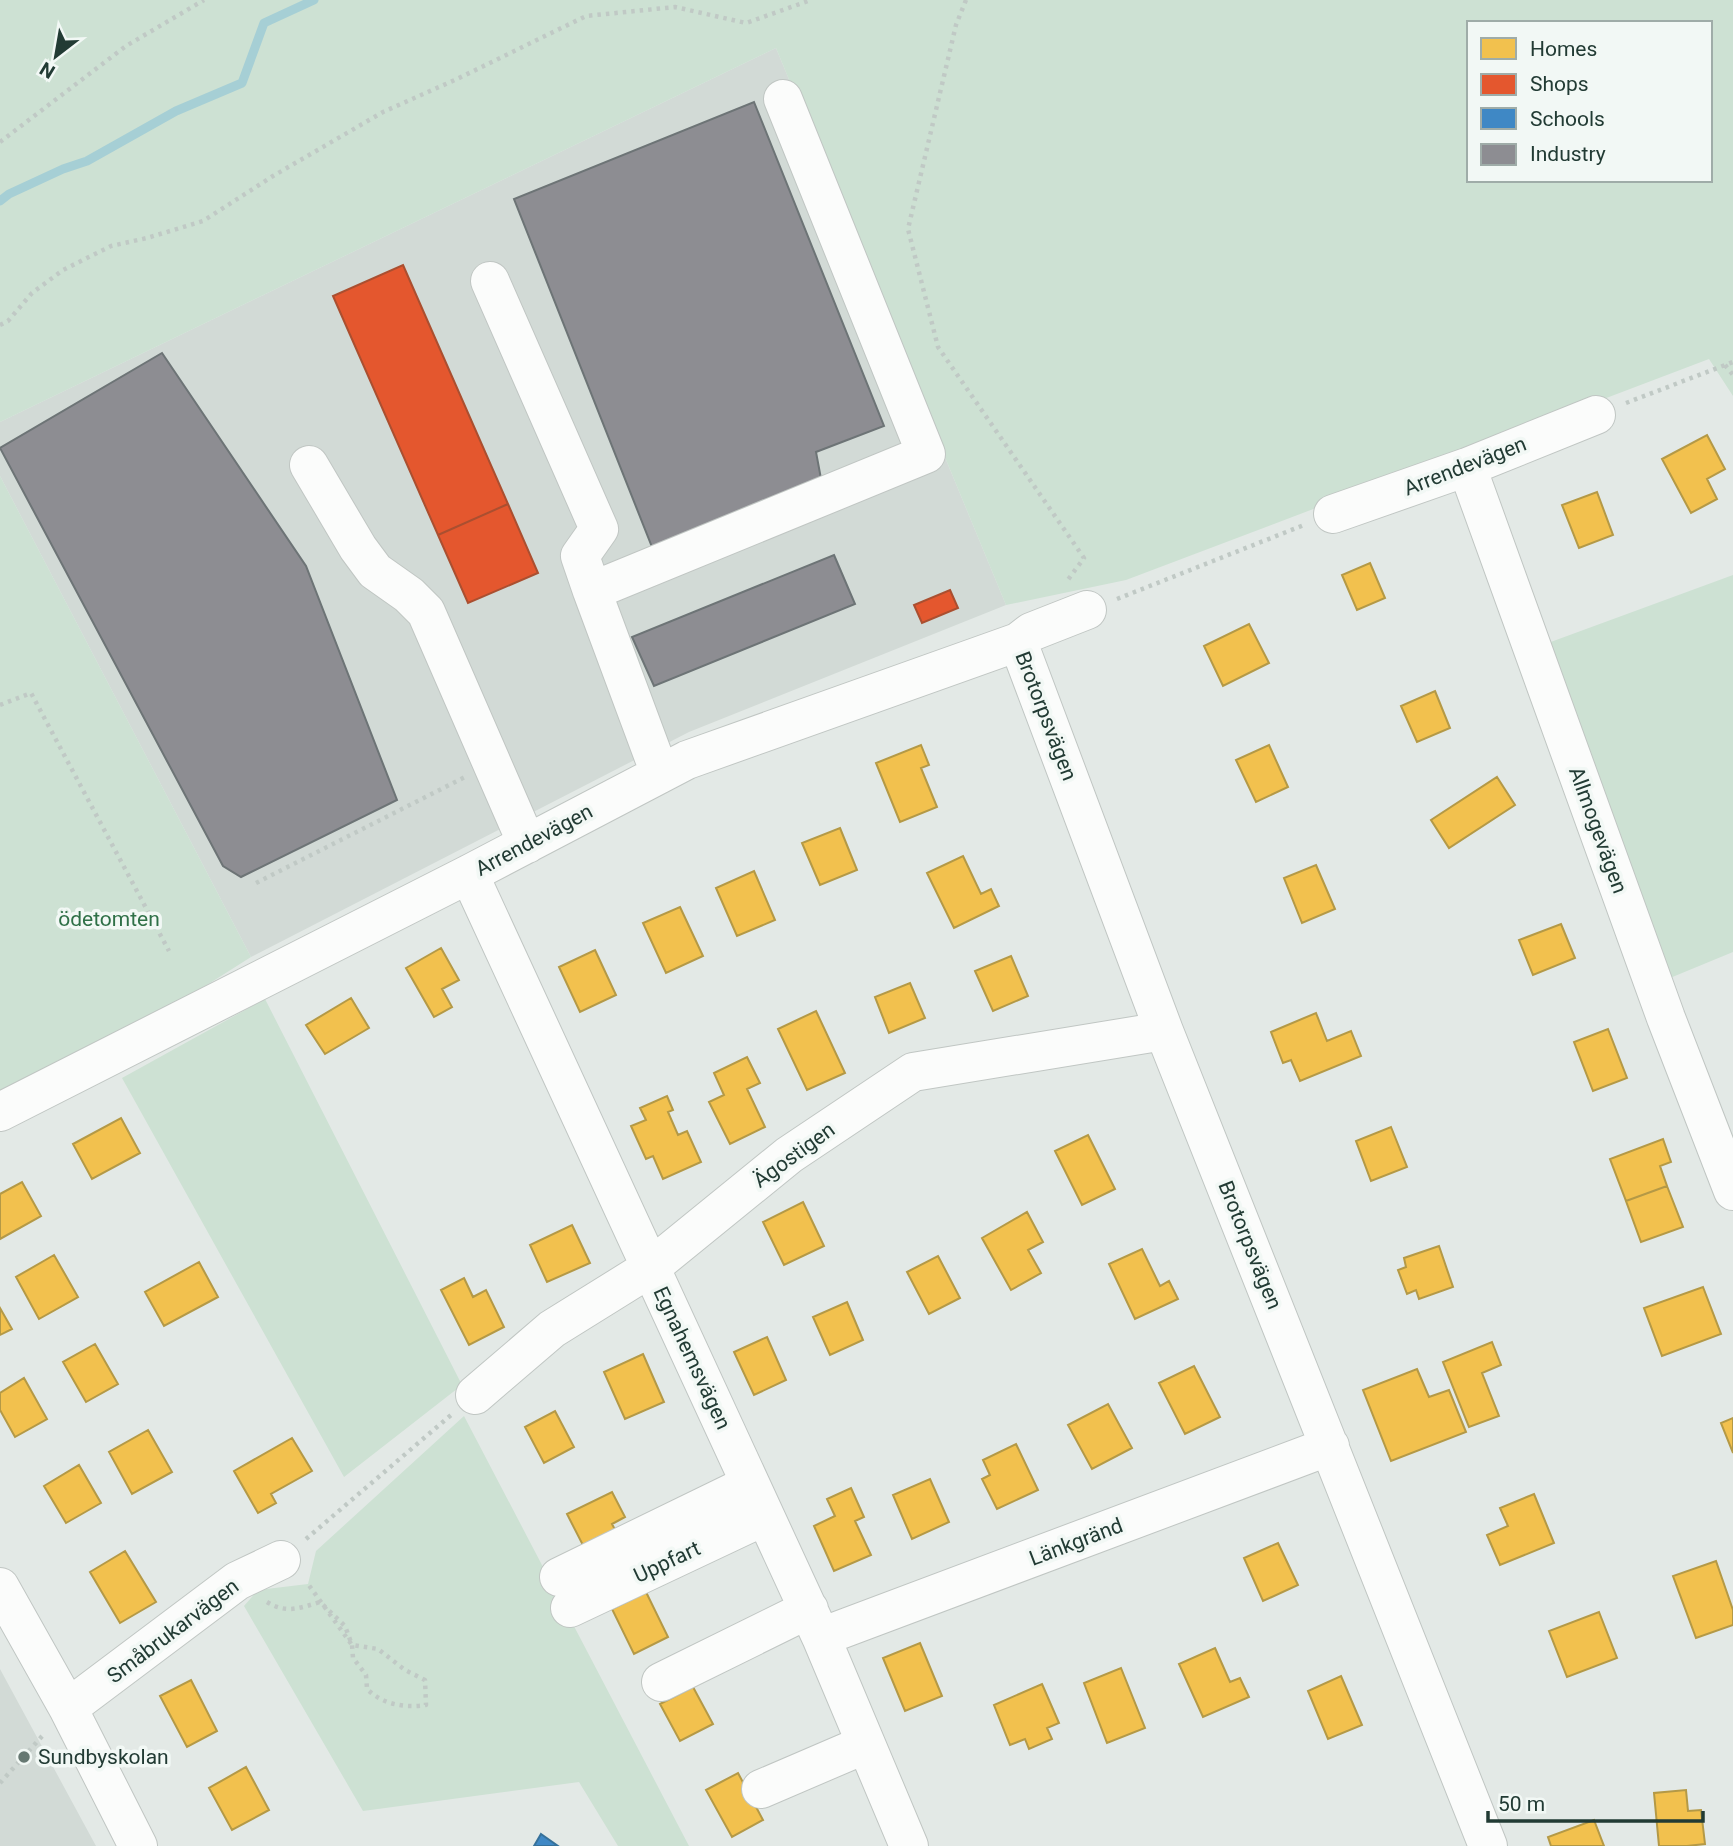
<svg xmlns="http://www.w3.org/2000/svg" width="1733" height="1846" font-family="Roboto,sans-serif">
	<rect width="100%" height="100%" fill="#e3e9e6"/>
	<!-- built -->
	<path fill="#d2dad6" d="M776,48L1006,605L689,732L251,957L0,476V422Z
		M0,1669L96,1846H0Z"/>
	<!-- green -->
	<path fill="#cde1d3" fill-rule="evenodd" d="M0,0H1733V396L1709,359L1126,580L1006,605L776,48L0,422ZM1469,23H1710V180H1469Z
		M0,476L251,957L35,1094L0,1112Z
		M1733,575V952L1670,978L1548,643Z
		M265,999L462,1385L344,1477L122,1078Z
		M464,1416L689,1846H618L579,1782L363,1811L244,1606L258,1590L308,1584L316,1551Z"/>
	<!-- homes -->
	<path fill="#f2c14e" stroke="#b49946" stroke-width="2" d="M1707,435L1725,469L1707,479L1717,499L1691,513L1662,459Z
		M1597,492L1613,535L1579,548L1562,505Z
		M1370,563L1385,598L1357,610L1342,575Z
		M1249,624L1269,663L1223,686L1204,646Z
		M1435,691L1450,728L1417,742L1401,706Z
		M921,745L929,765L921,768L937,807L900,822L876,763Z
		M1269,745L1288,787L1256,802L1236,760Z
		M1497,777L1515,805L1449,848L1431,820Z
		M840,828L857,870L820,885L802,843Z
		M963,856L981,894L991,889L999,906L954,928L927,873Z
		M1316,865L1335,909L1302,923L1284,878Z
		M754,871L775,920L737,936L716,888Z
		M680,907L703,956L666,973L643,923Z
		M1561,924L1575,958L1533,975L1519,940Z
		M441,948L459,980L442,989L452,1007L434,1017L406,968Z
		M595,950L616,995L580,1012L559,967Z
		M1011,956L1028,996L993,1011L975,971Z
		M910,983L925,1018L889,1033L875,997Z
		M351,998L369,1028L325,1054L306,1025Z
		M816,1011L845,1073L807,1090L778,1029Z
		M1316,1013L1327,1041L1351,1031L1361,1056L1300,1081L1291,1060L1283,1063L1271,1032Z
		M1608,1029L1627,1078L1593,1091L1574,1042Z
		M747,1057L760,1083L747,1089L765,1127L730,1144L709,1102L724,1095L714,1073Z
		M667,1096L673,1110L668,1112L678,1135L687,1131L701,1162L663,1179L653,1156L646,1159L631,1126L646,1120L640,1108Z
		M121,1118L140,1153L92,1179L73,1144Z
		M1391,1127L1407,1167L1371,1181L1356,1141Z
		M1088,1135L1115,1189L1082,1205L1055,1151Z
		M1663,1139L1671,1162L1660,1166L1667,1186L1626,1201L1610,1159Z
		M22,1182L41,1216L0,1239V1194Z
		M1667,1186L1683,1227L1641,1242L1626,1201Z
		M803,1202L824,1246L784,1265L763,1222Z
		M1027,1212L1043,1242L1028,1250L1041,1273L1011,1290L982,1238Z
		M572,1225L590,1263L547,1282L530,1245Z
		M1439,1246L1453,1287L1419,1299L1416,1290L1407,1294L1398,1270L1406,1267L1404,1258Z
		M1142,1249L1160,1286L1169,1281L1178,1299L1135,1319L1109,1264Z
		M54,1255L78,1297L39,1319L16,1277Z
		M938,1256L960,1298L929,1314L907,1272Z
		M199,1262L218,1297L164,1326L145,1292Z
		M464,1278L473,1297L486,1290L504,1327L469,1345L441,1290Z
		M1703,1287L1721,1334L1662,1356L1644,1308Z
		M847,1302L863,1340L830,1355L813,1317Z
		M0,1308L12,1329L0,1335Z
		M767,1337L786,1380L754,1395L734,1352Z
		M1492,1342L1501,1365L1482,1373L1499,1416L1469,1427L1443,1362Z
		M95,1344L118,1384L86,1402L63,1362Z
		M643,1354L664,1402L625,1419L604,1372Z
		M1194,1366L1220,1417L1185,1434L1159,1383Z
		M1417,1369L1429,1397L1449,1390L1466,1432L1391,1461L1363,1390Z
		M24,1378L47,1419L15,1437L0,1410V1393Z
		M1108,1404L1132,1448L1092,1469L1068,1425Z
		M555,1411L574,1447L544,1463L525,1427Z
		M1733,1418V1453L1721,1423Z
		M148,1430L172,1472L132,1494L109,1452Z
		M292,1438L312,1471L271,1494L276,1503L258,1513L234,1471Z
		M1016,1444L1038,1490L997,1509L982,1479L990,1475L983,1460Z
		M79,1465L101,1503L66,1523L44,1486Z
		M930,1479L949,1522L912,1539L893,1495Z
		M851,1488L864,1517L855,1521L871,1555L834,1571L814,1526L835,1516L827,1499Z
		M612,1492L625,1517L612,1524L621,1541L589,1557L567,1514Z
		M1534,1494L1554,1543L1500,1565L1487,1535L1508,1526L1500,1508Z
		M1278,1543L1298,1585L1263,1601L1244,1558Z
		M125,1551L156,1602L120,1623L90,1572Z
		M1716,1561L1733,1610V1625L1696,1638L1673,1576Z
		M646,1592L668,1637L634,1654L612,1609Z
		M1599,1612L1617,1658L1567,1677L1549,1631Z
		M920,1643L942,1696L905,1711L883,1658Z
		M1215,1648L1230,1682L1240,1678L1249,1697L1203,1717L1179,1664Z
		M1121,1668L1145,1728L1107,1743L1084,1683Z
		M1341,1676L1362,1725L1328,1739L1308,1691Z
		M191,1680L217,1731L187,1747L160,1696Z
		M1042,1684L1059,1723L1047,1728L1052,1739L1029,1749L1025,1739L1010,1745L994,1705Z
		M693,1687L713,1724L680,1741L660,1704Z
		M246,1767L269,1810L232,1830L209,1788Z
		M738,1773L763,1820L732,1837L706,1790Z
		M1686,1790L1688,1811L1701,1810L1705,1844L1687,1846H1659L1654,1793Z
		M1594,1820L1604,1846H1551L1548,1837Z"/>
	<!-- shops -->
	<path fill="#e4572e" stroke="#aa4f30" stroke-width="2" d="M403,265L508,504L438,535L333,296Z
		M508,504L538,573L468,603L438,535Z
		M950,590L958,608L922,623L914,605Z"/>
	<!-- schools -->
	<path fill="#3f88c5" stroke="#36719a" stroke-width="2" d="M541,1834L558,1846H534Z"/>
	<!-- industry -->
	<path fill="#8d8d92" stroke="#6d7476" stroke-width="2" d="M754,102L884,426L816,452L822,484L652,547L514,199Z
		M162,353L306,566L397,800L241,877L223,866L0,448Z
		M834,555L855,604L654,686L632,637Z"/>
	<g fill="none" stroke-linecap="round" stroke-linejoin="round">
		<!-- stream -->
		<path stroke="#a6cfd5" stroke-width="9" d="M0,201L9,194L63,169L87,161L176,111L242,83L264,23L314,0"/>
		<defs>
			<path id="minor" d="M490,281L599,529L580,556L592,591
				M309,465L358,548L375,571L409,595L426,612L527,844
				M1467,467L1666,1018L1733,1191
				M1333,514L1467,467L1596,415
				M1018,642L1164,1031L1488,1846
				M660,774L592,591L926,454L783,99
				M469,874L821,1637L909,1846
				M0,1112L469,874L687,760L1018,642L1031,632L1087,610
				M475,1395L552,1329L650,1268L789,1155L913,1072L1164,1031
				M559,1577L750,1484
				M0,1587L68,1708L138,1846
				M570,1608L765,1516
				M821,1637L1330,1446
				M661,1682L809,1609
				M68,1708L237,1581L281,1560
				M761,1789L866,1744"/>
		</defs>
		<!-- minor casing -->
		<use href="#minor" stroke="#c0c6c3" stroke-width="40"/>
		<!-- path -->
		<path stroke="#c0c9c5" stroke-width="4.5" stroke-dasharray="3.5 5" stroke-linecap="butt" d="M966,0L956,25L908,229L938,347L1084,558L1067,581
			M0,142L126,46L204,0
			M0,325L8,321L32,293L63,270L111,246L147,238L203,221L273,176L383,112L457,79L586,16L675,7L746,23L811,0
			M1725,365L1733,375
			M1626,403L1733,362
			M1117,599L1304,525
			M0,705L31,693L169,951
			M256,883L465,777
			M306,1539L451,1415
			M267,1602C286,1614 300,1608 320,1602L345,1626L352,1645L353,1658L366,1675L367,1689C383,1705 405,1708 426,1705L425,1680L405,1670L378,1649L352,1645L308,1584
			M0,1783L44,1734"/>
		<!-- minor -->
		<use href="#minor" stroke="#fbfcfb" stroke-width="38"/>
	</g>
	<!-- markers -->
	<circle fill="#667872" stroke="#f2f8f5" stroke-width="2.5" cx="24" cy="1757" r="7"/>
	<g text-anchor="middle" stroke-width="7" stroke-linejoin="round" paint-order="stroke">
		<!-- street labels -->
		<g font-size="21" fill="#223b34" stroke="#f2f8f5">
			<text transform="translate(1465 466) rotate(-21)" y="7">Arrendevägen</text>
			<text transform="translate(1046 716) rotate(69)" y="7">Brotorpsvägen</text>
			<text transform="translate(1598 830) rotate(70)" y="7">Allmogevägen</text>
			<text transform="translate(534 840) rotate(-28)" y="7">Arrendevägen</text>
			<text transform="translate(794 1155) rotate(-36)" y="7">Ägostigen</text>
			<text transform="translate(1250 1245) rotate(68)" y="7">Brotorpsvägen</text>
			<text transform="translate(692 1358) rotate(65)" y="7">Egnahemsvägen</text>
			<text transform="translate(1076 1542) rotate(-21)" y="7">Länkgränd</text>
			<text transform="translate(667 1562) rotate(-25)" y="7">Uppfart</text>
			<text transform="translate(173 1631) rotate(-37)" y="7">Småbrukarvägen</text>
		</g>
		<!-- park labels -->
		<g font-size="21" fill="#2f7047" stroke="#f2f8f5">
			<text x="109" y="926">ödetomten</text>
		</g>
		<!-- poi labels -->
		<g font-size="21" fill="#223b34" stroke="#f2f8f5" text-anchor="start">
			<text x="38" y="1764">Sundbyskolan</text>
		</g>
	</g>
	<!-- legend -->
	<rect x="1467" y="21" width="245" height="161" fill="#f2f8f5" stroke="#9faca8" stroke-width="2"/>
	<rect x="1481" y="38" width="35" height="21" fill="#f2c14e" stroke="#9faca8" stroke-width="2"/>
	<text x="1530" y="56" font-size="21" fill="#223b34">Homes</text>
	<rect x="1481" y="74" width="35" height="21" fill="#e4572e" stroke="#9faca8" stroke-width="2"/>
	<text x="1530" y="91" font-size="21" fill="#223b34">Shops</text>
	<rect x="1481" y="108" width="35" height="21" fill="#3f88c5" stroke="#9faca8" stroke-width="2"/>
	<text x="1530" y="126" font-size="21" fill="#223b34">Schools</text>
	<rect x="1481" y="144" width="35" height="21" fill="#8d8d92" stroke="#9faca8" stroke-width="2"/>
	<text x="1530" y="161" font-size="21" fill="#223b34">Industry</text>
	<!-- north arrow -->
	<g transform="translate(56 56) rotate(211)" stroke="#f2f8f5" stroke-width="5" paint-order="stroke">
	<path d="M0-5L12 26L0 18L-12 26Z" fill="#223b34"/>
	<text y="-10" font-size="19" font-weight="bold" text-anchor="middle" fill="#223b34">N</text>
	</g>
	<!-- scale -->
	<path d="M1488 1811v10h215v-10" fill="none" stroke="#223b34" stroke-width="3.5"/>
	<text x="1498" y="1811" font-size="21" fill="#223b34" stroke="#f2f8f5" stroke-width="5" paint-order="stroke">50 m</text>
</svg>
